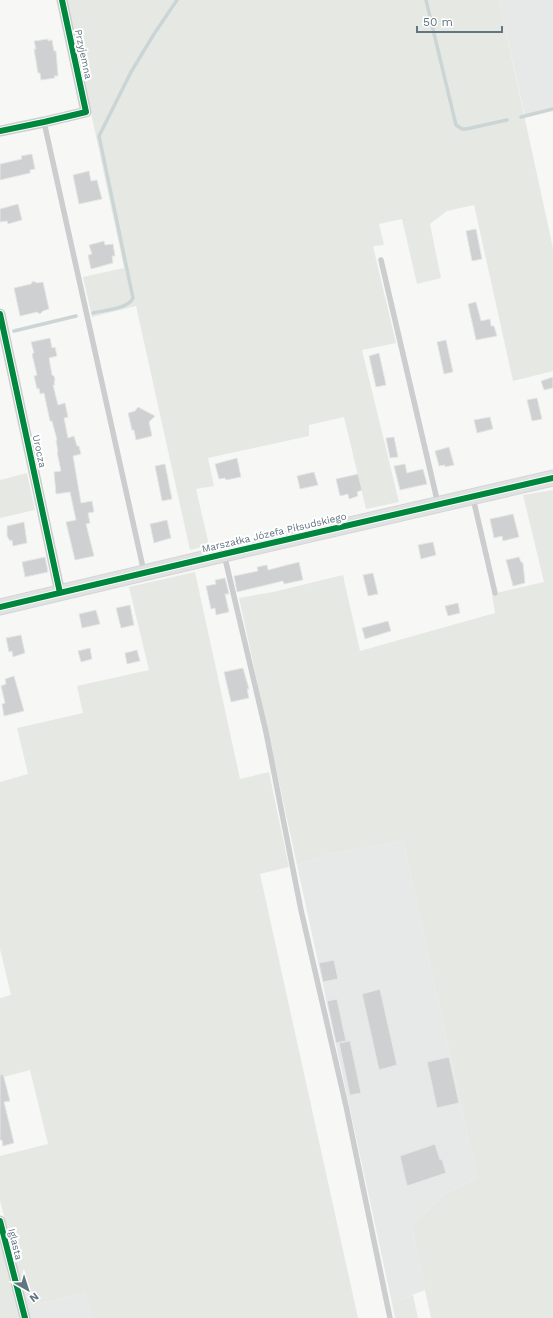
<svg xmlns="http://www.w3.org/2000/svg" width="553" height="1318" font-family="'Work Sans',sans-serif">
	<rect width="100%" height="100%" fill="#f7f7f6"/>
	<!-- built -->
	<path fill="#e7e9e8" d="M499,0H553V110L525,117Z
		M403,841L477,1178L446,1193L411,1226L425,1290L392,1303L297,865L331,854Z
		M85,1293L92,1318H29L26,1307Z"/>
	<!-- green -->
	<path fill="#e6e9e3" d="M67,0H499L553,248V371L513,381L474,205L447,211L430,224L441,278L417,284L402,219L379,224L384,245L373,246L396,343L362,350L399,502L366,509L344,417L309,425V436L208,458L214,486L196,489L209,545L190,550L136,306L92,317L83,277L124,268Z
		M27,473L35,510L0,518V480Z
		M553,490V1318H431L411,1226L446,1193L477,1178L403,841L331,854L297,865L239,598L273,592L343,575L360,651L495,613L492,594L544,582L523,495Z
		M195,572L240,779L269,772L289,867L260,874L358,1318H92L85,1293L26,1307L0,1200V1156L48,1144L30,1070L0,1078V998L11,995L0,949V782L28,774L17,728L83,713L77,686L149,670L129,587Z
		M0,1243L19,1318H0Z
		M413,1295L418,1318H395L392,1303Z"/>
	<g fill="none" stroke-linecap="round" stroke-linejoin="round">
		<!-- stream -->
		<path stroke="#cbd5d6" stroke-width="3.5" d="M426,0L456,125L462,129H466L507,120
			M521,117L553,109
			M93,313C105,310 128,309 133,298L99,136L131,72L154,34L177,0
			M14,331L76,316"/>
	</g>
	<!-- building -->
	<path fill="#ced0d1" stroke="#e6e6e6" d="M48,39V41L52,40L54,51H56L58,76H54L55,78L41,80L40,73H38L34,49H36L34,41Z
		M32,154L35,169L30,170V173L0,180V164L22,159L21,156Z
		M89,171L91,181L97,180L102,199L79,204L73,175Z
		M18,204L22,220L8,224L7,221L0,222V209Z
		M476,229L482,259L472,261L466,231Z
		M104,241L105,245L113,244L115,256H112L113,263L91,269L88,255L92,254L89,245Z
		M33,281L37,283L43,282L49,309L43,311L40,314L37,312L20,316L14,288L31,284Z
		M476,302L481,321L490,319L491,326H494L497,336L476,340L468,304Z
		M50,338L52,348L55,347L57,356L49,358L52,375L54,376L55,380L54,382L55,385H53L58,405L65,403L68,417L64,418L68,438L74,436L77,446H79L81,454L73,456L81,503L92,501L94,512L88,513L90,523L86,524L94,556L75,560L66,522L76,520L70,492L56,494L54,472L61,471L57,452H58L56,440H57L52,421H50L44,393L40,394L39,388L37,389L34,376L37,375L32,354L34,353L31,342Z
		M446,340L453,372L444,374L437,342Z
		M379,353L386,385L376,387L369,356Z
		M553,377V388L544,390L541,381Z
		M537,398L542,419L532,421L527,400Z
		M138,407L155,416L149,422L152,436L136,440L134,430H132L128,413L135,411Z
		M490,417L493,429L477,433L474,420Z
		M394,437L398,457L390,458L386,438Z
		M449,447L454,465L445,467V465L439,466L435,451Z
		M237,458L241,477L226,480L225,478L219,479L215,464Z
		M165,464L172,499L162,501L155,466Z
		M405,464L407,473L423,469L427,484L400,490L394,466Z
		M314,472L318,485L300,489L297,476Z
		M358,474L362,490L357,492L358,496L349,499L348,494L340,496L336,479Z
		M513,514L519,537L503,541L502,536L494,538L490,519Z
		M167,520L171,538L154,543L150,524Z
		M24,522L27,543L13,546L12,540L10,541L7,536V526Z
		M433,542L436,555L421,559L418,545Z
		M45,557L48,572L25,577L22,562Z
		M519,557L521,562L523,563L525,583L513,586L506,560Z
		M299,562L303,580L284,584L283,581L237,592L234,576L258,571L257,567L267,565L268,570Z
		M373,573L378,594L368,596L363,575Z
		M225,578L229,594H225L229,612L216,615L215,608L211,609L206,586L216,584L215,580Z
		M458,603L460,613L448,616L445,606Z
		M130,605L134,625L121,628L116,608Z
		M96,610L100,624L82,628L79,614Z
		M388,621L391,631L365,639L362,628Z
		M21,635L25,653L13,657L12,651L9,652L6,638Z
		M90,648L92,659L81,662L78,651Z
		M137,650L140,661L127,664L125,653Z
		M243,668L249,689H247L249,698L231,702L224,672Z
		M14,676L24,711L4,716L2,704L5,703L1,686L6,684L5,679Z
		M334,960L338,979L323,982L319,963Z
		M380,989L397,1065L379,1070L362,994Z
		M337,999L346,1041L336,1043L327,1001Z
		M350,1041L361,1093L350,1095L339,1043Z
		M449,1057L459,1103L437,1108L427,1062Z
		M3,1074L10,1101L4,1102L14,1143L3,1146L2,1140H0V1075Z
		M435,1144L440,1160L442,1159L446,1173L407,1186L400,1156Z"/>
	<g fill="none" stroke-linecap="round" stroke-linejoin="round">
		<defs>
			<path id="secondary" d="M0,607L224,554L553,478"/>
		</defs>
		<!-- secondary casing -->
		<use href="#secondary" stroke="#d4d5d6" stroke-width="17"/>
		<!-- lane -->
		<path stroke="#cccdce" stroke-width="5.5" d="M44,122L144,572
			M381,260L438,504
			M473,498L495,593
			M224,554L266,732L301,910L346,1106L390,1318"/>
		<!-- street -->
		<path stroke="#cccdce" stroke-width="11" d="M0,131L44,122L86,112L62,0
			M0,314L60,593
			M0,1221L25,1318"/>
		<!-- secondary -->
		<use href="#secondary" stroke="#e0e1e1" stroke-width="15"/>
		<defs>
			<path id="cycleway" d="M0,131L44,122L86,112L62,0
				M0,314L60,593
				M0,607L224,554L553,478
				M0,1221L25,1318"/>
		</defs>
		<!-- cycleway casing -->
		<use href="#cycleway" stroke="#fff" stroke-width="8"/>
		<!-- cycleway -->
		<use href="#cycleway" stroke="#00873e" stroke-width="6"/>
	</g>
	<g text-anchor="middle" stroke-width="4" stroke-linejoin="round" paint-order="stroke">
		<!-- street labels -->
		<g font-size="10" fill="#627582" stroke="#fff">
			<text transform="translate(84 54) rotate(78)" y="4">Przyjemna</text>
			<text transform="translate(40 451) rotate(78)" y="4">Urocza</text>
			<text transform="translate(274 532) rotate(-13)" y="4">Marszałka Józefa Piłsudskiego</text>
			<text transform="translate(16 1244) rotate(76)" y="4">Iglasta</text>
		</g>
	</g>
	<!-- north arrow -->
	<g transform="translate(28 1290) rotate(141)" stroke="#ffffff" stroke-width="3" paint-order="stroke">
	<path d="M0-3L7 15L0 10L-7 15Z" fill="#627582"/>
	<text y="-6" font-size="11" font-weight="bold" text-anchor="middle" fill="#627582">N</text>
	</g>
	<!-- scale -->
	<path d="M417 26v6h85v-6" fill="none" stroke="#627582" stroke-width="2"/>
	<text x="423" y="26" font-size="12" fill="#627582" stroke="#ffffff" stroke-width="3" paint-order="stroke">50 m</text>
</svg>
